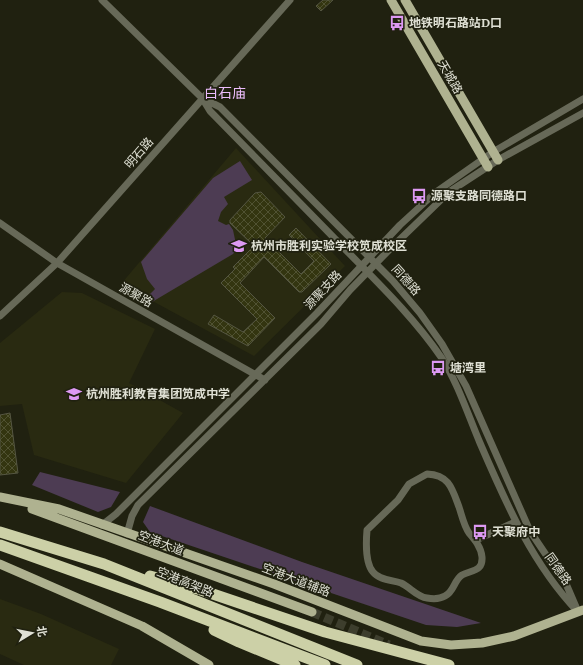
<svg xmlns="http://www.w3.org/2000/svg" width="583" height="665" font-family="Lora,'Noto Sans SC',serif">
	<defs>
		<pattern id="building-cross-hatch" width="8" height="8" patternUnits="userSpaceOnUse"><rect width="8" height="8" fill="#333510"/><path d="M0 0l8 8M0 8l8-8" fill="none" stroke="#505232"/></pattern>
	</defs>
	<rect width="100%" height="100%" fill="#202110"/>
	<!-- built -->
	<path fill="#292a11" d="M236,148L345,266L254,356L121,284Z
		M62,292L82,293L155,329L129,383L183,413L126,483L34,455L22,404L0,406V343Z
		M0,599L41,614L119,649L111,665H24L0,654Z"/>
	<!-- park -->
	<path fill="#4d3c53" d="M240,161L252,180L224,197L228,204L221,212L218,221L226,225L229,224L233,230L237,249L233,254L152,302L146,298L155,289L147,279L141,262L213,178Z
		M40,472L120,492L111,507L98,512L32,485Z
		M150,506L302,562L481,623L457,627L426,625L150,532L143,522Z"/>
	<!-- building -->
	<path fill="url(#building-cross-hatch)" stroke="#555642" d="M323,0H333L321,11L316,6Z
		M261,192L285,217L265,238L301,274L314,261L289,235L296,228L331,264L302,292H299L264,257L240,283L275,318L248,346L208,324L214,315L243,332L257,319L221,283L235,269L233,267L254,246L230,223V220L255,193Z
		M10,413L18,473L0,475V415Z"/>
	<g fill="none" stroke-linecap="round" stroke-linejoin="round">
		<!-- major-tunnel -->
		<path stroke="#3d3e2d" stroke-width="9" stroke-dasharray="9 4.5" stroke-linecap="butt" d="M312,612L389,645"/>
		<!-- minor -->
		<path stroke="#676958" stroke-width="7" d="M102,0L202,98L210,111C253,155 297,200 340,244C375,280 413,316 441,357C458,383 468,415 480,443C506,503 532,564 578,612
			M202,98L220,107L393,281L420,313L442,344L466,386L530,531L567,586L576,607
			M0,223L57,263L265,380
			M0,316L57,263L290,0
			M427,474C449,475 452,488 459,507C462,516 464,526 469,533C475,540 481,547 482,557C483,572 471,570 462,575C454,580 454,592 445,596C440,599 433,599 427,598C417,597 410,587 401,583C392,580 379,580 373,572C365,563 366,542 367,530L398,500L409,484Z
			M102,525L116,514L317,313L400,225L436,192L493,152L583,99
			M127,534L132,516L138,505L321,324L350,290L389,250L449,192L498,160L583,113
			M476,540L515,522"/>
		<!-- major -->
		<path stroke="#afb290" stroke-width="9" d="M391,0L488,167
			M405,0L498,160
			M0,497L59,509L274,584L421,641L451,645L482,643L514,636L583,610
			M32,509L312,612
			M0,564L142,626L209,665"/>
		<!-- highway -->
		<path stroke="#ccd0a7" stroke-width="11" d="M0,532L104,564L357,665
			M0,545L160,602L325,665
			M150,576L201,590L325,632L449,665
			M214,630L239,642L295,665"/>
	</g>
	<!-- icons -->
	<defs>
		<symbol id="bus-bare" viewBox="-9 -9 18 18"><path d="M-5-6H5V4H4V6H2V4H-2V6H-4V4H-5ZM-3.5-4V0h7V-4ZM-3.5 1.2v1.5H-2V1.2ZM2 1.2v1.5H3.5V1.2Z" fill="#dd99f3" stroke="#202110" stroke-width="2.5" paint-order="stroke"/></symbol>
		<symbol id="school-bare" viewBox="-9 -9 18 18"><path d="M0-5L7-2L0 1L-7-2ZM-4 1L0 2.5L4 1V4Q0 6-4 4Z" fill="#dd99f3" stroke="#202110" stroke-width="2.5" paint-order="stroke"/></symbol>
	</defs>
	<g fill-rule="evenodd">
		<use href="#bus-bare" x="386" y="12" width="22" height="22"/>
		<use href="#bus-bare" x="408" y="185" width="22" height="22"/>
		<use href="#school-bare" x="228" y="235" width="22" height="22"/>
		<use href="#bus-bare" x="427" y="357" width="22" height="22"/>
		<use href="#school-bare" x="63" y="383" width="22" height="22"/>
		<use href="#bus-bare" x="469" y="521" width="22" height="22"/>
	</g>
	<g text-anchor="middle" stroke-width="3.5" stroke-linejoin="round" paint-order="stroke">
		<!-- poi labels -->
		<g font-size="12" font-weight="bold" fill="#dfe0d4" stroke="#202110" text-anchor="start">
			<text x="409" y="27">地铁明石路站D口</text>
			<text x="431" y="200">源聚支路同德路口</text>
			<text x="251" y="250">杭州市胜利实验学校笕成校区</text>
			<text x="450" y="372">塘湾里</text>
			<text x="86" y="398">杭州胜利教育集团笕成中学</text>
			<text x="492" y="536">天聚府中</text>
		</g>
		<!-- street labels -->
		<g font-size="12" fill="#dfe0d4" stroke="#202110">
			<text transform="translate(450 77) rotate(60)" y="4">天城路</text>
			<text transform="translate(139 153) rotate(-49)" y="4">明石路</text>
			<text transform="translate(406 280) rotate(48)" y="4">同德路</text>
			<text transform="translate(323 290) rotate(-47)" y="4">源聚支路</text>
			<text transform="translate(136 295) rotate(29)" y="4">源聚路</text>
			<text transform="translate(161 543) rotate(21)" y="4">空港大道</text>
			<text transform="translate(558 569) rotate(55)" y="4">同德路</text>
			<text transform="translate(296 580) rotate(21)" y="4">空港大道辅路</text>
			<text transform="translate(185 582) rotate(22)" y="4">空港高架路</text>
		</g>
		<!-- quarter labels -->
		<g font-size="14" fill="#ebbcfb" stroke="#202110">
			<text x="225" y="98">白石庙</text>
		</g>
	</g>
	<!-- north arrow -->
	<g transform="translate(32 633) rotate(80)" stroke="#202110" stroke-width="3" paint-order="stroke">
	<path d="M0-3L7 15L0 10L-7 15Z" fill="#dfe0d4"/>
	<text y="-6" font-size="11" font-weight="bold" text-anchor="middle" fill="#dfe0d4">北</text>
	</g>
</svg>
